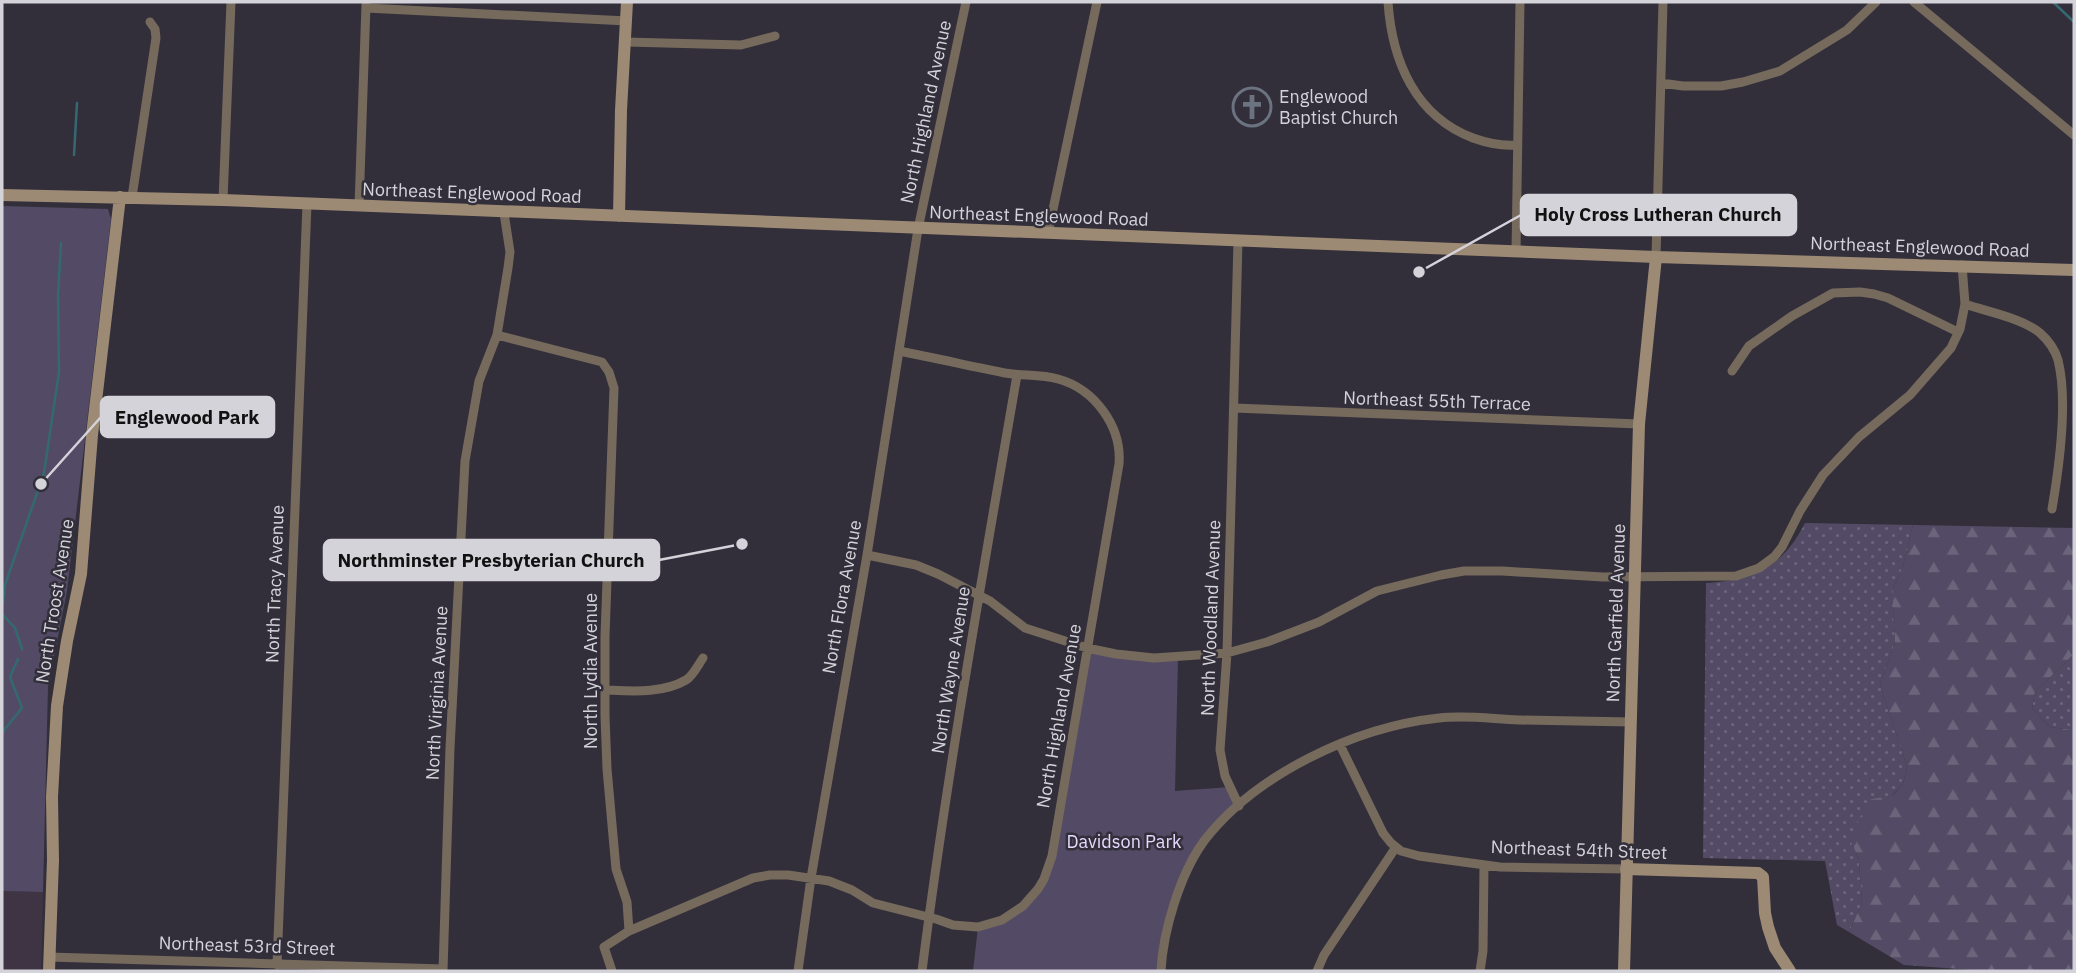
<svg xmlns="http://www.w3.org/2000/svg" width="2076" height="973" font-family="'IBM Plex Sans',sans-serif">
	<defs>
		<pattern id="grass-dots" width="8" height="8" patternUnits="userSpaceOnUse" patternTransform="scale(1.75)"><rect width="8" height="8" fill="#534b65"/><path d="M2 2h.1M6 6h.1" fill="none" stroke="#6b647a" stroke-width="1.8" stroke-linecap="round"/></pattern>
		<pattern id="forest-firs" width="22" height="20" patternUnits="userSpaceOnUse" patternTransform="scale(1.75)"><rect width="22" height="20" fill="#534b65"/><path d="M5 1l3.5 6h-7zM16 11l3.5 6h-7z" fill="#6b647a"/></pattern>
	</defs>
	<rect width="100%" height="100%" fill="#322f3a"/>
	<!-- education -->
	<path fill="#3e3444" d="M2,891L43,892L41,971H2Z"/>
	<!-- grass -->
	<path fill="url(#grass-dots)" d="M1805,523L1913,525L1903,566L1893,589V607L1895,643L1880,685L1907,767L1903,784L1850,839L1859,860L1862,903L1849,932L1837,925L1825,861L1703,858L1706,583C1754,580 1782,568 1805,523Z
		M2074,654V730L2050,727L2032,708L2035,692Z"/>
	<!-- forest -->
	<path fill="url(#forest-firs)" d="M1913,525L2074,528V654L2035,692L2032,708L2050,727L2074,730V971H1987L1904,965L1849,932L1862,903L1859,860L1850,839L1868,800L1893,795L1903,784L1907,767L1880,685L1895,643L1893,607V589L1903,566Z"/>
	<!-- park -->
	<path fill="#534b65" d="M2,206L108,209L111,219L67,591L48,687L43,892L2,891Z
		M1087,648L1178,657L1175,791L1230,787L1239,806L1218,826L1189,868L1164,944L1163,971H973L978,927L1002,920L1038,889L1053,844Z"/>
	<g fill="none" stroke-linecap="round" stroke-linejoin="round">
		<!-- stream -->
		<path stroke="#356971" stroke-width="2.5" d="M2053,2L2074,22
			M74,155L77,103
			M2,611L5,585L44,473L59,372L58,295L61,243
			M2,614L15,628L22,649
			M2,736L4,730L22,708L10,677L18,659"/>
		<!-- street -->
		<path stroke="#766a5d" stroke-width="9" d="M1388,2C1392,61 1415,116 1473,138C1487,143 1502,146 1516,145
			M1914,2L2074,135
			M366,8L627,21
			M626,42L741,45L775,36
			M1661,83L1683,86H1721L1743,82L1780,71L1847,30L1876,2
			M132,197L156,38L155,29L150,22
			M223,200L231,2
			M359,206L366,5
			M1048,233L1097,2
			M1238,241L1227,653L1220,750L1225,776L1239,806
			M1516,251L1520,2
			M1656,257L1663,2
			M1965,304C1988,312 2022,318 2040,333C2048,340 2055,350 2058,360C2068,400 2059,468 2052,509
			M497,335L602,362L609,372L614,388L605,636V716L607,769L616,869L627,902L629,931
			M1732,371L1749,346L1792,316L1833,293L1860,292L1874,294L1888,298L1958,332
			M1234,408L1639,424
			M867,555L916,565L938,574L990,601L1025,628L1087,648L1116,654L1154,658L1227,653L1267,642L1319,622L1377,591L1441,575L1464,571H1502L1603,577L1736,576L1759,568L1774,557L1782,547L1800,511L1823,475L1859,437L1910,395L1951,348L1960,329L1965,304L1962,265
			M605,690C631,691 662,694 686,680C693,676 698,665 703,658
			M1340,745L1383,833L1391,843L1401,851L1419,856L1500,867L1626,869
			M49,957L443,969
			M277,965L307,204
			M443,971L450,748L465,461L479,381L497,335L508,268L510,252L504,213
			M612,971L604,947L629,931L753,878L770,875H788L829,881L852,890L873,903L936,919L953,925L978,927L1002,920L1023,906L1038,889L1044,879L1052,856L1119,464C1122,427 1095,389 1058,379C1041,374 1023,376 1005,373C970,366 935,358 899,351
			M798,971L811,878L867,555L918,229L966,2
			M922,971C947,772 983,573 1017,375
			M1161,971C1163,931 1180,874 1204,841C1256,774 1355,727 1439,718C1466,715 1492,719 1519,720C1556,721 1593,721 1631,722
			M1317,971L1324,955L1396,847
			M1480,971L1483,951L1484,865"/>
		<!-- secondary -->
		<path stroke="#9d8a74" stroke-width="12" d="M2,195L223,200L1656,257L2074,270
			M619,216L621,110L627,2
			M1626,869L1758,873L1763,877L1765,913L1768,927L1775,948L1790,971
			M49,971L53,860L52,797L57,706L67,641L81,574L92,435L120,197
			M1624,971L1639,424L1656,257"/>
	</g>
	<!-- icons -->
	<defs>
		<symbol id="church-ring" viewBox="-11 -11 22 22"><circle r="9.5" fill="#322f3a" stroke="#6b7280" stroke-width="1.5"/><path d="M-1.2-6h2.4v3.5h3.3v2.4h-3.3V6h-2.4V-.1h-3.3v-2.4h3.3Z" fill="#6b7280"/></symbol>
	</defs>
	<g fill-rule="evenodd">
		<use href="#church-ring" x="1230" y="85" width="44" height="44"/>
	</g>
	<g text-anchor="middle" stroke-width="5" stroke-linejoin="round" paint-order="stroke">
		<!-- poi labels -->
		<g font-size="18" fill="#d5d3da" stroke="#322f3a" text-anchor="start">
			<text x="1279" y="103">Englewood<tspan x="1279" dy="21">Baptist Church</tspan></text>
		</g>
		<!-- street labels -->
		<g font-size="18" fill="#d5d3da" stroke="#322f3a">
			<text transform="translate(926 112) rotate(-78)" y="6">North Highland Avenue</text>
			<text transform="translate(472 193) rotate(2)" y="6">Northeast Englewood Road</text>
			<text transform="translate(1039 216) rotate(2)" y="6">Northeast Englewood Road</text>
			<text transform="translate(1920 247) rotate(2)" y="6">Northeast Englewood Road</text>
			<text transform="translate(1437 401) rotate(2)" y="6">Northeast 55th Terrace</text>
			<text transform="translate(275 584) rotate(-88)" y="6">North Tracy Avenue</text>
			<text transform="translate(842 597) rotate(-80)" y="6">North Flora Avenue</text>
			<text transform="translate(55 601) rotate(-81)" y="6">North Troost Avenue</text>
			<text transform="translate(1616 613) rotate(-88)" y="6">North Garfield Avenue</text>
			<text transform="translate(1211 618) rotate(-88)" y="6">North Woodland Avenue</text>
			<text transform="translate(951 670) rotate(-81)" y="6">North Wayne Avenue</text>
			<text transform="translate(591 671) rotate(-90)" y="6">North Lydia Avenue</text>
			<text transform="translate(437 693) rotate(-87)" y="6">North Virginia Avenue</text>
			<text transform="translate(1059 716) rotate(-80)" y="6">North Highland Avenue</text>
			<text transform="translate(1579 850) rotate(2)" y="6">Northeast 54th Street</text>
			<text transform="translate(247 946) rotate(2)" y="6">Northeast 53rd Street</text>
		</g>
		<!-- park labels -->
		<g font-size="18" fill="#e4d9ff" stroke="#322f3a">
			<text x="1124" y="848">Davidson Park</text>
		</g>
	</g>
	<!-- callouts -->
	<path fill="none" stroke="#d5d3da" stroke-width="2.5" d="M1419 272L1521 215M41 484L101 417M742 544L659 560"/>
	<g fill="#d5d3da" stroke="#322f3a" stroke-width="2.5">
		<circle cx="1419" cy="272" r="7"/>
		<circle cx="41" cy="484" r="7"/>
		<circle cx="742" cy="544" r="7"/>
	</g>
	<g fill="#d5d3da" stroke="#d5d3da" stroke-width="2.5">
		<rect x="1521" y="195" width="275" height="40" rx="7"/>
		<rect x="101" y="397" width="173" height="40" rx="7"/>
		<rect x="324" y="540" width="335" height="40" rx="7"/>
	</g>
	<g font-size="19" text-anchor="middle" font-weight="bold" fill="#111">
		<text x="1658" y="221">Holy Cross Lutheran Church</text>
		<text x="187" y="424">Englewood Park</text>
		<text x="491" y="567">Northminster Presbyterian Church</text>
	</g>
	<!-- border -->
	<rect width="2076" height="973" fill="none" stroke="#d5d3da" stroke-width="7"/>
</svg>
